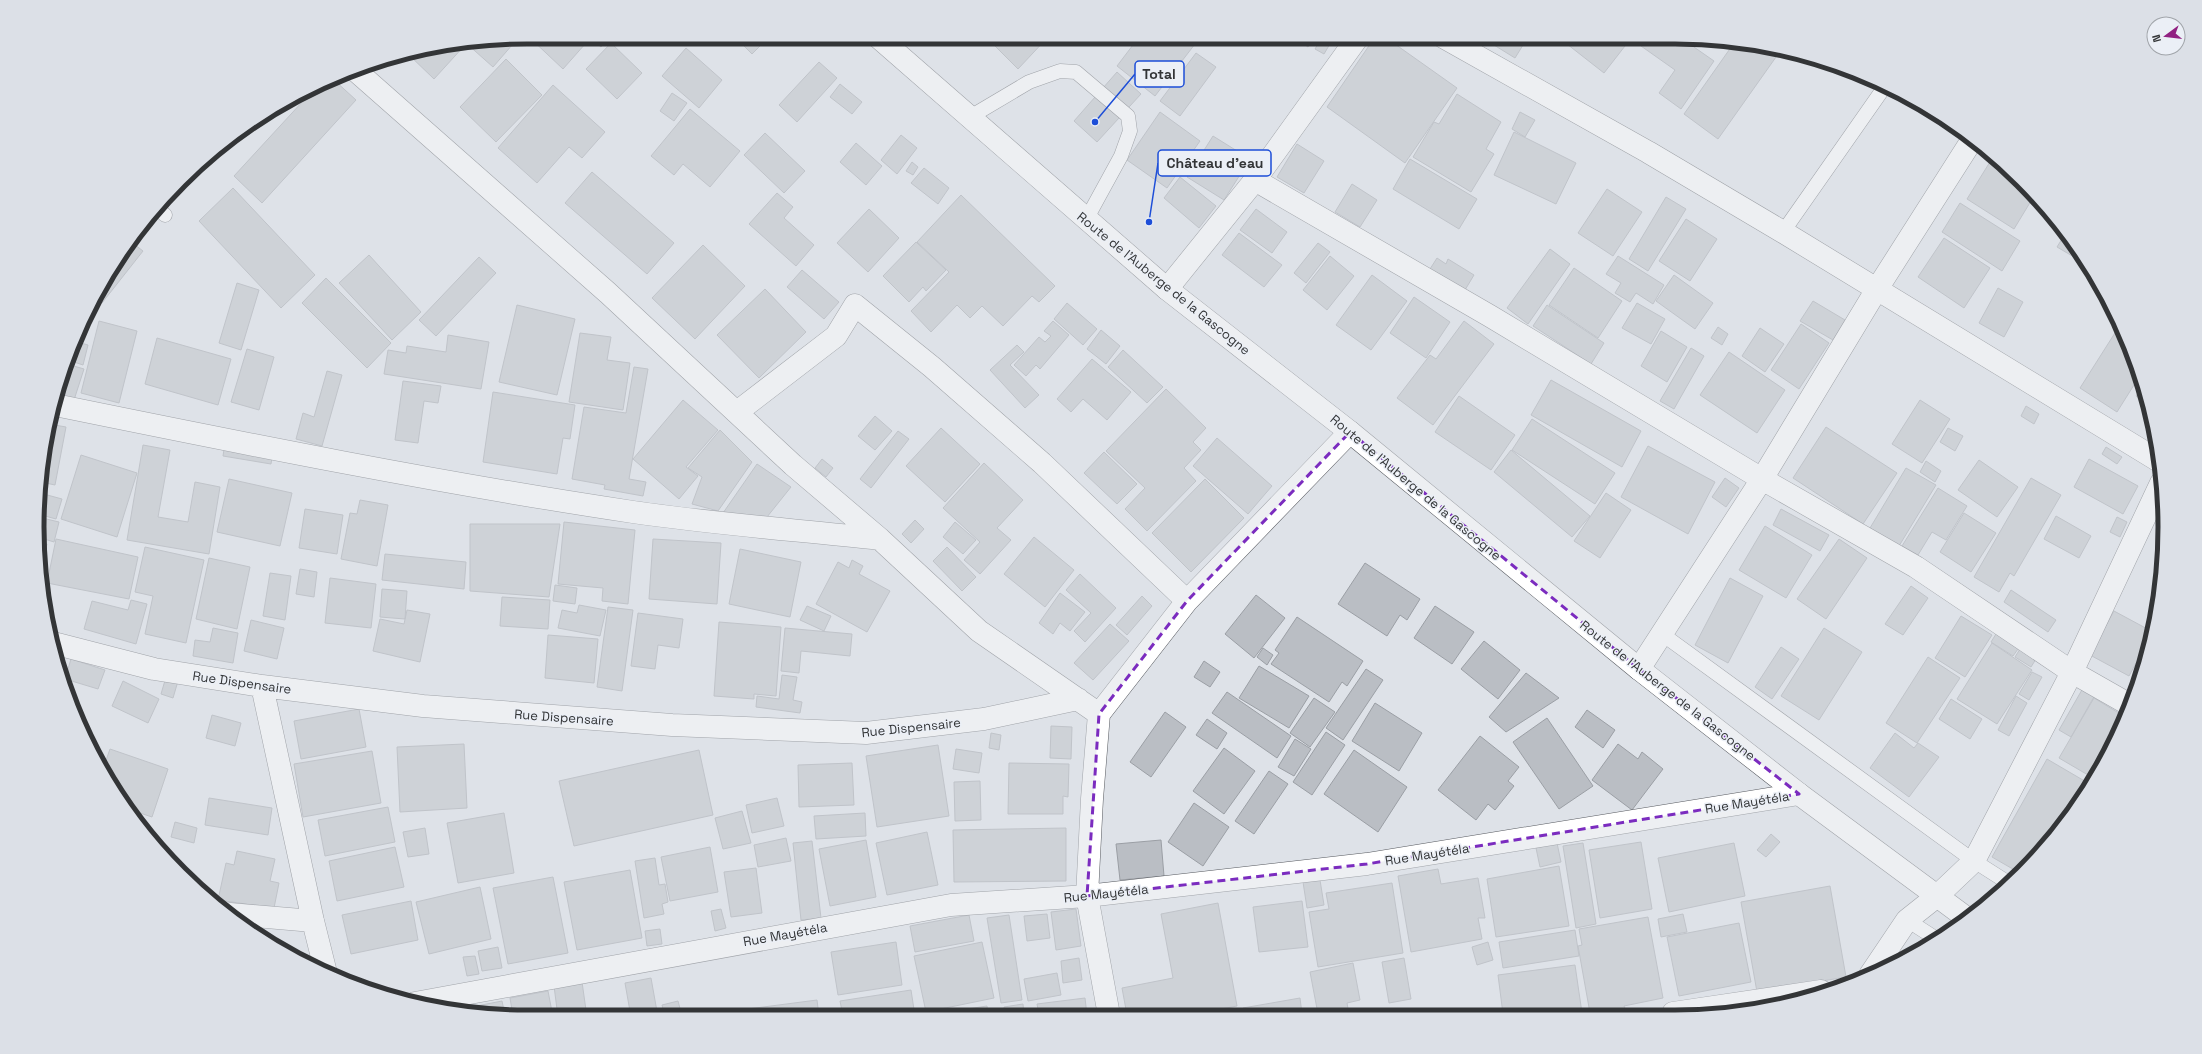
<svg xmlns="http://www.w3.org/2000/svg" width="2202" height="1054" font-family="'Space Grotesk',sans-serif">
	<rect width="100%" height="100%" fill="#dee2e8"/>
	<!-- building -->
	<path fill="#babec4" stroke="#9b9fa5" d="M529,37H580L586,43L563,69Z
		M589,37H610L601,47Z
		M677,37H687L682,42Z
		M749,37H769L752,54L742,44Z
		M1000,37H1048L1018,69L993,44Z
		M1139,37H1186L1195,44L1155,96L1117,66Z
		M1259,37H1270L1266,42Z
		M1294,37H1314L1308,47Z
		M1322,37H1334L1324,54L1315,49Z
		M1375,37H1385L1457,88L1405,163L1327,107Z
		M1481,37H1528L1515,58Z
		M1558,37H1632L1604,73Z
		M1648,37L1681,38L1714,61L1681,109L1659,93L1675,70L1641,46Z
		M507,39L513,44L493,67L466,43Z
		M462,43L465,45L434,79L407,53L432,46Z
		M611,43L642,73L617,99L586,69Z
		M1734,43L1771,46L1781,50L1718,139L1684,114Z
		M686,48L722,80L699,108L662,76Z
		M1196,53L1216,67L1180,116L1160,101Z
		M506,59L542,95L496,142L460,107Z
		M819,62L837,78L797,122L779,105Z
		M1117,72L1141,94L1097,142L1074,121Z
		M333,79L356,100L262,203L234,176L315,88Z
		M840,84L862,102L852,114L830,97Z
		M553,85L605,132L582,158L569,147L537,183L498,148Z
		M672,93L687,103L674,121L660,111Z
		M1457,94L1501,122L1486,149L1494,154L1471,192L1413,157L1434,122L1439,124Z
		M690,109L740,151L710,187L683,164L674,175L651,156Z
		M1160,112L1200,141L1167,188L1127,160Z
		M1520,112L1535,120L1525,137L1512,129Z
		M1514,132L1576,163L1556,204L1494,175Z
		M765,133L805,171L784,193L744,155Z
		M901,135L917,148L897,174L881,160Z
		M1213,136L1250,159L1224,200L1187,177Z
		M856,143L882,166L866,185L840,162Z
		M1297,144L1324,161L1304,193L1277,177Z
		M1993,157L2022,181L2034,196L2014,229L1967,199Z
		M1410,159L1477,199L1459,229L1393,189Z
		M912,162L918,167L913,175L906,171Z
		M924,168L949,188L938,204L911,183Z
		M592,172L674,243L647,274L565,203Z
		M1180,177L1216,206L1199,228L1164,198Z
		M1352,184L1377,200L1360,227L1335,212Z
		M233,188L315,275L281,308L199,221Z
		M1607,189L1642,212L1613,256L1578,233Z
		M777,193L793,207L784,218L814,245L796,266L749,224Z
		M961,195L1055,286L1039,302L1032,296L1003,326L982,306L970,318L957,305L931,332L911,311L949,272L917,242Z
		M1666,197L1686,209L1648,271L1629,259Z
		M1960,203L2020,241L2002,271L1942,232Z
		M869,209L899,238L868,272L837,243Z
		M1256,209L1287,232L1272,253L1240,230Z
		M2046,210L2058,225L2042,216Z
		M1686,219L1717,239L1690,281L1659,261Z
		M1239,233L1282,265L1264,287L1222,255Z
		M2065,234L2083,255L2086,264L2057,247Z
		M1944,238L1990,268L1964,308L1918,277Z
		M130,241L143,251L102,303L96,298L119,255Z
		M916,242L946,270L926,291L923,287L909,302L883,276Z
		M1318,243L1330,252L1306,283L1294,273Z
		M703,245L745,286L695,339L652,298Z
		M1550,249L1570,264L1528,324L1507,308Z
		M369,255L421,312L392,340L339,283Z
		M1330,256L1354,276L1327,310L1303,290Z
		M1618,256L1664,285L1653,304L1636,293L1630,302L1615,293L1621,283L1606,274Z
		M479,257L496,273L436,336L419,320Z
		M1437,258L1446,264L1448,259L1474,275L1465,290L1430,269Z
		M1574,268L1622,301L1598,338L1549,305Z
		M802,270L839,302L824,319L787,287Z
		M1372,275L1407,301L1371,350L1336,325Z
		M1674,275L1713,303L1695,329L1656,301Z
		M326,278L391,343L367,368L302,303Z
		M237,283L259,290L241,350L219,343Z
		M1998,288L2023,302L2004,337L1979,323Z
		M765,289L806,332L759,378L717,335Z
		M1414,297L1450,322L1426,358L1390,333Z
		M1813,301L1845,320L1833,340L1800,321Z
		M1067,303L1097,329L1083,345L1054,319Z
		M1637,303L1665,319L1651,344L1622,328Z
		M517,305L575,319L557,395L499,382Z
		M1547,305L1604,343L1591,364L1533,326Z
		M99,321L137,331L119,403L81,393Z
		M1053,321L1069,335L1040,369L1036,365L1026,376L1014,365L1039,337L1045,342L1051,336L1044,331Z
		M1464,321L1494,344L1433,425L1397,398L1430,355L1436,359Z
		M1801,324L1829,343L1799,389L1771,370Z
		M2120,325L2128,340L2139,377L2117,412L2080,388Z
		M1718,327L1728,334L1722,345L1711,338Z
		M1760,328L1784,344L1765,372L1742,356Z
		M1101,330L1120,346L1106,364L1087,349Z
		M1661,331L1687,347L1667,382L1641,366Z
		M580,333L611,337L607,360L630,363L623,410L569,402Z
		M448,335L489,342L481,389L384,374L388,350L406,353L407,346L446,352Z
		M157,338L231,359L218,405L145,384Z
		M74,341L88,345L83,365L68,360Z
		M1017,345L1024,352L1010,365L1039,395L1025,408L990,370Z
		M1691,348L1704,356L1674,409L1660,401Z
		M247,349L274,357L259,410L231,402Z
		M1123,350L1163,387L1147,403L1108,367Z
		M1729,352L1785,390L1757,433L1700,395Z
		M1092,359L1131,392L1107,420L1083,399L1071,412L1057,399Z
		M67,364L84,369L74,400L58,395Z
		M634,367L648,369L629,479L646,482L643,496L604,489L605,485L572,479L584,407L626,413Z
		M327,371L342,375L322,446L296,439L303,413L314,417Z
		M1551,380L1641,431L1622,467L1531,415Z
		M403,381L441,386L438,403L424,401L418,443L395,440Z
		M2142,387L2147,403L2136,396Z
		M1166,389L1206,428L1193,442L1201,450L1184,468L1196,481L1147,531L1125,509L1145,488L1106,451Z
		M493,392L575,405L570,439L563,438L557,474L483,462Z
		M1459,396L1515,435L1491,470L1435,432Z
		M683,400L718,430L686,467L698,476L679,499L633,459Z
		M1920,400L1950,419L1922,463L1892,444Z
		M2026,406L2039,414L2034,424L2021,416Z
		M875,416L892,431L875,450L858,436Z
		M1532,419L1615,473L1595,504L1512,450Z
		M49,424L66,427L55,485L41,482Z
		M1826,427L1897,473L1863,524L1793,478Z
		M941,428L980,464L945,502L906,466Z
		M1948,428L1963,436L1955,451L1940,442Z
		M720,430L752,462L718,511L692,504L702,477L688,468Z
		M898,431L909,439L871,488L860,479Z
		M1217,438L1272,486L1248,514L1193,466Z
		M225,443L273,451L271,464L223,456Z
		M143,445L170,450L158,517L188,522L195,482L220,487L209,554L127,540Z
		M1648,446L1715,482L1688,534L1621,497Z
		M2106,447L2122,457L2117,464L2102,454Z
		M1511,450L1590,516L1572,537L1494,472Z
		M1104,452L1137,484L1117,504L1084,473Z
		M81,455L137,473L117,537L61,519Z
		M822,459L833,468L826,477L815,468Z
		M2089,459L2138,486L2123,514L2074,487Z
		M1979,460L2018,487L1997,517L1958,490Z
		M1926,461L1941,471L1935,482L1920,472Z
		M984,463L1023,500L997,528L1011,540L980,574L964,560L980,542L943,508Z
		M757,464L791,487L767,517L723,513Z
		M1906,468L1936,485L1899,546L1870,528Z
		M1725,478L1739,488L1726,507L1712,497Z
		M2031,478L2061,495L2014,576L2010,573L1999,592L1974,577Z
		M229,479L292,493L280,546L217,532Z
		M1205,479L1244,518L1191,572L1152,533Z
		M1938,488L1967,506L1946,540L1932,532L1918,555L1902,546Z
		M40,493L62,499L56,519L38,514Z
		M1606,493L1631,510L1600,558L1574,541Z
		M360,500L388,505L377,566L341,559L350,513L357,514Z
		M305,509L343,515L337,554L299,548Z
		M1781,509L1829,535L1820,551L1773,525Z
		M1964,513L1996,533L1971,572L1940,552Z
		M2056,516L2091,536L2079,558L2044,539Z
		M38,517L59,522L54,542L38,537Z
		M2117,517L2127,522L2120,537L2110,532Z
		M915,520L924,529L911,543L902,534Z
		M564,522L635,530L628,604L602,601L603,588L558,584Z
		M955,522L976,540L963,554L943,537Z
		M470,524H560L549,597L470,591Z
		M1765,526L1812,555L1786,598L1739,570Z
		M1034,537L1074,570L1045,607L1004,574Z
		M56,539L138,557L129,599L47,583Z
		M653,539L721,543L717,604L649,599Z
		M1839,539L1867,558L1826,619L1797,599Z
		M38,542L47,544L40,569Z
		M145,547L204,560L186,643L145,634L153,596L135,592Z
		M947,547L976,577L962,591L933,561Z
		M740,549L801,562L790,617L729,604Z
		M385,554L466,562L464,589L382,580Z
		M209,558L250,567L237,629L196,619Z
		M852,560L863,566L859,574L890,591L867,632L816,604L838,562L849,568Z
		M1365,563L1420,599L1407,620L1400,615L1387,636L1338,604Z
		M300,569L317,572L314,597L296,594Z
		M270,573L291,576L285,620L263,616Z
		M1080,574L1116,608L1085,642L1074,631L1091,613L1066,590Z
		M330,578L376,584L371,628L325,623Z
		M1730,578L1763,596L1728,663L1695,645Z
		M555,585L577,588L575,604L553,601Z
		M1911,586L1928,598L1903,635L1885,624Z
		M382,589L407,591L405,619L380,617Z
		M2011,590L2056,620L2048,632L2004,602Z
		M1060,593L1085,612L1070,631L1060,623L1053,634L1039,623Z
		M1256,595L1285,618L1254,658L1225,634Z
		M1142,596L1152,606L1127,635L1116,625Z
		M502,597L550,600L548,629L500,626Z
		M131,600L147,604L136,644L84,629L92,601L128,610Z
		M579,605L606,610L600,636L558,628L562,610L577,613Z
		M807,606L831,616L824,631L800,620Z
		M1435,606L1474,632L1452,664L1414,638Z
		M608,607L633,610L622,691L597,687Z
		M407,610L430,614L420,662L373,651L380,619L404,624Z
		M2114,611L2153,632L2129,676L2090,655Z
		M638,613L683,619L679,648L658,645L655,669L631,666Z
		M1961,616L1992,635L1965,677L1935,658Z
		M1297,617L1363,661L1347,686L1342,682L1329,702L1271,664L1279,653L1275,650Z
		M251,620L284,628L277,659L244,651Z
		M719,622L781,627L776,696L754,694V699L714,696Z
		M1110,624L1129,641L1093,680L1074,663Z
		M213,628L238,633L233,663L193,656L195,640L210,642Z
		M785,628L852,634L850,656L801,651L799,673L781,671Z
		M1824,628L1862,652L1819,720L1781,696Z
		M1996,634L2018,649L2013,656L1991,642Z
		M548,635L598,639L594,683L545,678Z
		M1484,641L1520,670L1498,699L1461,669Z
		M1992,643L2032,670L1997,724L1957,699Z
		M1781,647L1799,659L1772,699L1755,687Z
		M1263,648L1273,655L1267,665L1257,657Z
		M2020,649L2036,659L2031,667L2015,657Z
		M1928,657L1960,678L1917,743L1886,723Z
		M71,659L105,670L98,689L65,679Z
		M1204,661L1220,672L1210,687L1194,677Z
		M1259,666L1309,696L1289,728L1239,698Z
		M1366,669L1383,680L1343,740L1326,728Z
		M2032,672L2042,677L2029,700L2019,694Z
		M1526,673L1559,698L1506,732L1489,717Z
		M782,675L797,677L793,700L802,702L800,713L756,707L757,696L779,699Z
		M166,677L178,681L173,698L161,694Z
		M123,681L159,699L148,723L112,706Z
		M2083,688L2095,695L2071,737L2059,730Z
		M1227,692L1291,736L1277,758L1212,713Z
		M2016,696L2027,703L2009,736L1998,730Z
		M1314,698L1335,712L1310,747L1290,733Z
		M2094,698L2122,715L2088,775L2059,758Z
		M1951,699L1982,719L1970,739L1939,719Z
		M1375,703L1422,733L1399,771L1352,741Z
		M359,709L366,747L301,759L294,721Z
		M1587,710L1615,730L1603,748L1575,727Z
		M1165,712L1186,727L1151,777L1130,762Z
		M212,715L241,723L235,746L206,738Z
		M1547,718L1593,786L1559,809L1513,742Z
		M1207,719L1227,733L1217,749L1196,735Z
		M1051,726L1072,727L1071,759L1050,758Z
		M1326,732L1345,745L1312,795L1293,782Z
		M991,733L1001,735L999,750L989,748Z
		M1895,733L1914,748L1918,743L1939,757L1909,797L1870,768Z
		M1480,736L1519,767L1508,781L1514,786L1495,810L1488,804L1476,820L1438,790Z
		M1295,739L1311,749L1294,776L1278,767Z
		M464,744L467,808L400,812L397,747Z
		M1618,744L1638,759L1642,752L1663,769L1632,810L1592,780Z
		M938,745L949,816L877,827L866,756Z
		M1224,748L1255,771L1224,814L1193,791Z
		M110,749L168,769L152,817L128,809L103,769Z
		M956,749L982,753L979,773L953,769Z
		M699,750L713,815L574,846L559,781Z
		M1354,750L1407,787L1378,832L1324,794Z
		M372,751L381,803L303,817L294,764Z
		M2047,759L2088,783L2064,825L2018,872L1992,857Z
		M852,763L854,805L799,807L798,765Z
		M1009,763L1069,764L1068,797L1063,796V814H1008Z
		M1269,771L1288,784L1254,834L1235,821Z
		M980,781L981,820L955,821L954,782Z
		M209,798L272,808L268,835L205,825Z
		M777,798L784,826L752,833L746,805Z
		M1194,803L1229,827L1203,866L1168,842Z
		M388,807L395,842L325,856L318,820Z
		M742,811L751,843L723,849L715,818Z
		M504,813L514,873L458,883L447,823Z
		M865,813L866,836L816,839L814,816Z
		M175,822L197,828L194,843L171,837Z
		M425,828L429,854L408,857L403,832Z
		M1066,828V881L954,882L953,830Z
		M927,832L938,885L887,895L876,843Z
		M1771,834L1780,842L1766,857L1757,850Z
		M786,838L791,861L758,867L754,845Z
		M866,840L876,897L830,906L819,849Z
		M1161,840L1164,876L1120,880L1116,844Z
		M812,841L821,918L801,920L793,843Z
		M1641,842L1652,909L1600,918L1589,850Z
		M1557,843L1561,862L1540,867L1536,848Z
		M1583,843L1596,924L1576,928L1563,846Z
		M1734,843L1745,896L1669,912L1658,858Z
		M395,847L404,887L337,901L329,861Z
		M710,847L718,892L670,901L661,857Z
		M237,851L275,859L270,881L279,883L274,908L218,900L226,863L234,865Z
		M655,858L659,885L665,884L668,902L662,904L664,914L644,918L635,861Z
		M1559,866L1569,926L1496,937L1487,879Z
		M756,868L762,913L731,917L724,872Z
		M1438,869L1441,884L1478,878L1485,918H1478L1482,939L1411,952L1398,876Z
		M630,870L642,938L577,950L564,882Z
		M553,877L568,953L508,964L493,888Z
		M1320,880L1324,905L1307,908L1303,882Z
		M1392,883L1403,953L1318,967L1309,912L1329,909L1326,893Z
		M1830,886L1846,977L1757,992L1741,902Z
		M480,887L491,939L429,954L416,902Z
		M411,901L418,940L351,954L342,915Z
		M1302,901L1308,947L1259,952L1253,907Z
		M1218,903L1237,1006L1189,1015H1127L1122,988L1173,978L1161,914Z
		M721,909L726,928L715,931L711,911Z
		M1076,909L1081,946L1056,950L1051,912Z
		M1047,914L1050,938L1027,941L1024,916Z
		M1683,914L1687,932L1661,937L1658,919Z
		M969,915L974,941L915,952L910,926Z
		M1009,915L1022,1000L1001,1003L987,918Z
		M1648,917L1663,998L1624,1006L1626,1011L1612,1013H1590L1578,946L1582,945L1579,929Z
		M1739,923L1751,982L1679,996L1667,937Z
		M660,929L662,944L647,946L645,931Z
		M1575,930L1579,956L1503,968L1499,942Z
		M896,942L902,985L838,995L831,952Z
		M982,942L994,998L926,1012L914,956Z
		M1488,942L1493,960L1477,965L1472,947Z
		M498,947L502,968L482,971L478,951Z
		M475,956L479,974L467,976L463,957Z
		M1079,958L1082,980L1063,983L1061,961Z
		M1404,958L1411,999L1389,1003L1382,962Z
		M1353,963L1360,1000L1347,1003L1349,1014H1318L1310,972Z
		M1575,965L1582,1013L1503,1014L1498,975Z
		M1057,973L1061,995L1028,1001L1024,979Z
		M651,978L658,1017H631L625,983Z
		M582,982L587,1017H558L554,986Z
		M911,990L915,1016H843L840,1001Z
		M548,991L553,1017L513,1016L510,998Z
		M1085,998L1087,1015H1039L1037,1004Z
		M1300,998L1302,1014H1244L1243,1008Z
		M817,1000L819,1016H749L748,1009Z
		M502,1001L505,1015L456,1010Z
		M678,1001L682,1016L665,1017L662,1005Z
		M1023,1004L1024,1015H1005L1004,1007Z
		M987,1006L988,1015L949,1016L948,1012Z
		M738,1012V1016H714Z"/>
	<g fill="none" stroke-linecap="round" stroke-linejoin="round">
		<defs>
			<path id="service" d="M970,117L1029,82L1060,71L1076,72L1128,116L1130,131L1121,156L1086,220
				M156,207L165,215
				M1783,232L1881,92
				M1662,634L1974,861L2007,882
				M1907,920L1935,938"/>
			<path id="minor" d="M1443,37L1648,152L1783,232L2159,461
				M355,70L608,293L793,465L880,539L979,631L1099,714
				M1255,180L1490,316L1762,479L1916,567L2072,672L2130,705
				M1167,289L1255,180L1358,37
				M55,405C246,444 439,483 633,512C715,524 798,530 880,539
				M737,412L836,336L855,305L932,367L1042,463L1187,601
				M53,643L154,669L262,686L423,706L672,725L866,733L984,719L1078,699
				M1639,669L1762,479L1877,289L1972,140
				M262,686L313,921L326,973
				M230,914L313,921
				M1870,975L1907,920L1936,897L1974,861L2072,672L2161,483
				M415,1003L951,905L1087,896L1367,864L1799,794
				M1673,1013L1821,991
				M1109,1015L1087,896L1092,799L1099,714L1187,601L1350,432"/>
			<path id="tertiary" d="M878,37L1167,289L1350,432L1639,669L1799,794L1968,919"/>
		</defs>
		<!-- service casing -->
		<use href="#service" stroke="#56595f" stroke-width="15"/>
		<!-- minor casing -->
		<use href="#minor" stroke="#56595f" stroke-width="23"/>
		<!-- tertiary casing -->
		<use href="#tertiary" stroke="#56595f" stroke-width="23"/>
		<!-- service -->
		<use href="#service" stroke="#fff" stroke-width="14"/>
		<!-- minor -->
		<use href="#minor" stroke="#fff" stroke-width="22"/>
		<!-- tertiary -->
		<use href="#tertiary" stroke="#fff" stroke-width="22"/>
	</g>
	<!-- marked area -->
	<path d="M0 0H2202V1054H0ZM1350,432L1639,669L1799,794L1367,864L1087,896L1099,714L1187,601Z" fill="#dee2e8" fill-opacity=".55" fill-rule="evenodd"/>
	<path fill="none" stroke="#7b2cbf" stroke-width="3" stroke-dasharray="8 5" stroke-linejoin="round" d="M1350,432L1639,669L1799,794L1367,864L1087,896L1099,714L1187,601Z"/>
	<g text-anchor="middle" stroke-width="3" stroke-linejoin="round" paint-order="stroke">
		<!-- street labels -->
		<g font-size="13" fill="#333537" stroke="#ebeff6">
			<text transform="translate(1164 283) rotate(39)" y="5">Route de l'Auberge de la Gascogne</text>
			<text transform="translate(1416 487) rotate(40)" y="5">Route de l'Auberge de la Gascogne</text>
			<text transform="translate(242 682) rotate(8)" y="5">Rue Dispensaire</text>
			<text transform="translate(1668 690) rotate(38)" y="5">Route de l'Auberge de la Gascogne</text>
			<text transform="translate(564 717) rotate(4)" y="5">Rue Dispensaire</text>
			<text transform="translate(911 727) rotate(-6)" y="5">Rue Dispensaire</text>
			<text transform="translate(1747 802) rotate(-9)" y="5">Rue Mayétéla</text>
			<text transform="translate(1427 854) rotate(-9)" y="5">Rue Mayétéla</text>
			<text transform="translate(1106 893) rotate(-6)" y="5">Rue Mayétéla</text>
			<text transform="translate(785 934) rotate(-10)" y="5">Rue Mayétéla</text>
		</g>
	</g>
	<!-- crop -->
	<path d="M0 0H2202V1054H0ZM527 44H1675A483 483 0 0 1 2158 527V527A483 483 0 0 1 1675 1010H527A483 483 0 0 1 44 527V527A483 483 0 0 1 527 44Z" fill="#dce0e7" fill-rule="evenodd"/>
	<path fill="none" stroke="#333537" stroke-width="5" d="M527 44H1675A483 483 0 0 1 2158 527V527A483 483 0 0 1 1675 1010H527A483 483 0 0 1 44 527V527A483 483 0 0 1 527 44Z"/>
	<!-- callouts -->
	<path fill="none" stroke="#1d4ed8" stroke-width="1.5" d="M1095 122L1135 74M1149 222L1158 163"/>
	<g fill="#1d4ed8" stroke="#ebeff6" stroke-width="1.5">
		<circle cx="1095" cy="122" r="4"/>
		<circle cx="1149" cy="222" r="4"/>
	</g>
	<g fill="#ebeff6" stroke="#1d4ed8" stroke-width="1.5">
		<rect x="1135" y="61" width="49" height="26" rx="4"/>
		<rect x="1158" y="150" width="113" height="26" rx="4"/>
	</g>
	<g font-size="14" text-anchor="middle" font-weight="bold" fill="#333537">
		<text x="1159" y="79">Total</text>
		<text x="1215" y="168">Château d'eau</text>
	</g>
	<!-- north arrow -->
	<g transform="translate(2166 36) rotate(255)"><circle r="19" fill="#ebeff6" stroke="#a1a5aa"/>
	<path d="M0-3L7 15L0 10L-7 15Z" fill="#912182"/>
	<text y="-6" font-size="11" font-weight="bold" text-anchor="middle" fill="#333537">N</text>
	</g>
</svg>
